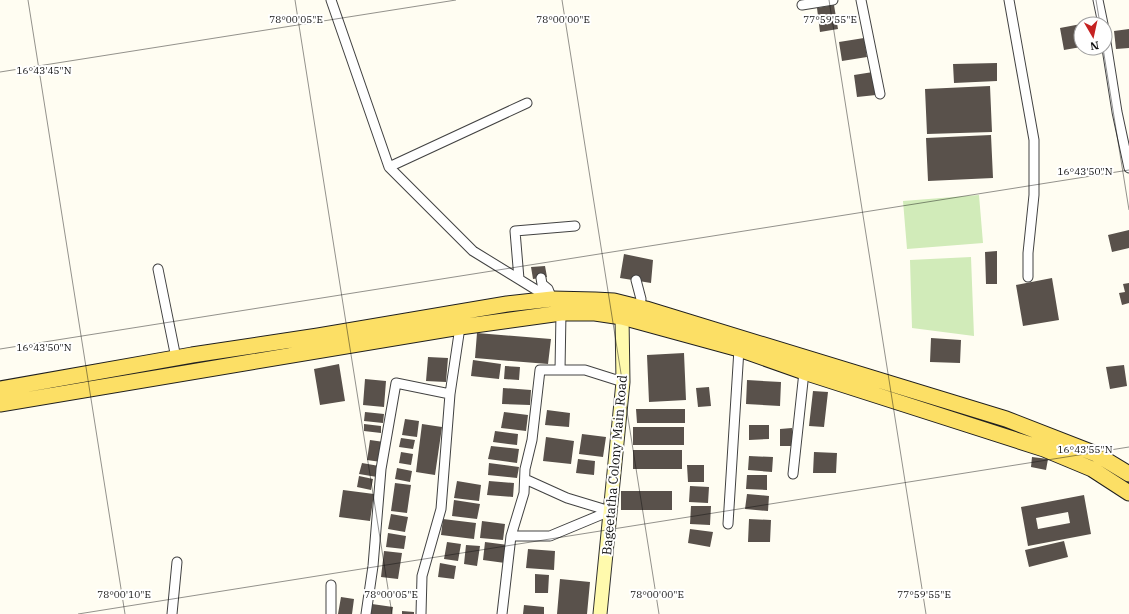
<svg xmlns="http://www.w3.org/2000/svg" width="1129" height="614" font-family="'IBM Plex Serif',serif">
	<rect width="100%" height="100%" fill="#fffdf2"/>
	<!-- green -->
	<path fill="#d1ebb9" d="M979,195L983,243L907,249L903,201Z
		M971,257L974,336L912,328L910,260Z"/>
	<!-- building -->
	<path fill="#59514b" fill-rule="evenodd" d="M834,5L838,29L820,32L817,8Z
		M1081,24V47L1064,50L1060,28Z
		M1129,29V48L1116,49L1114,31Z
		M864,38L867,57L842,61L839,42Z
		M997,63V81L954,83L953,64Z
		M873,72L876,95L857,97L854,75Z
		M990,86L992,132L927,134L925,89Z
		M991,135L993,178L928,181L926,138Z
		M1129,230V248L1112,252L1108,235Z
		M997,251V284H986L985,252Z
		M624,254L653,260L651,283L620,278Z
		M545,266L547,277L533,279L531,267Z
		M1052,278L1059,320L1023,326L1016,285Z
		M1129,283V303L1122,305L1119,293L1125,292L1123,284Z
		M477,333L551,339L548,364L475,358Z
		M931,338L961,340L960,363L930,362Z
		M684,353L686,400L649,402L647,355Z
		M428,357L448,358L446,382L426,381Z
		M473,360L501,364L499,379L471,376Z
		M339,364L345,401L320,405L314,369Z
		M1124,365L1127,386L1110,389L1106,367Z
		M505,366L520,367L519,380L504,379Z
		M365,379L386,381L384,407L363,405Z
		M747,380L781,382L780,406L746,404Z
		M709,387L711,406L698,407L696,388Z
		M503,388L531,390L530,405L502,404Z
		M813,391L828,392L824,427L809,426Z
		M636,409H685V423H637Z
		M547,410L570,413L569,427L545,425Z
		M365,412L384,414L383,423L364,421Z
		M504,412L528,415L526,431L501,428Z
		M405,419L419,421L417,437L402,435Z
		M364,424L381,426V433L364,431Z
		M422,424L442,427L435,475L416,472Z
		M749,425H769V439L749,440Z
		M633,427H684V445H633Z
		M792,428V446H780V429Z
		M495,431L518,434L517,445L493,442Z
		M582,434L606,437L603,457L579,454Z
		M546,437L574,441L571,464L543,461Z
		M401,438L415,440L413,449L399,447Z
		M370,440L384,442L381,462L367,460Z
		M491,446L519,449L517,463L488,459Z
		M633,450H682V469H633Z
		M401,452L413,454L411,465L399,463Z
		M814,452L837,453L836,473H813Z
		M749,456L773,457L772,472L748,470Z
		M1032,457L1048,459L1046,470L1031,467Z
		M578,459L595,461L594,475L576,473Z
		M362,463L379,466L377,477L359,474Z
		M489,463L519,467L517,478L488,475Z
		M687,465H704V482H688Z
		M397,468L412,471L410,482L395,479Z
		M747,475H767V490L746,489Z
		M359,476L373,479L371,490L357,487Z
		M457,481L481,485L479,501L454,498Z
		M489,481L514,483L513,497L487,495Z
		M395,483L411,485L407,513L391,511Z
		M690,486L709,487L708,503L689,502Z
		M343,490L374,494L370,521L339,517Z
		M621,491H672V510H621Z
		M747,494L769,496L768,511L745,509Z
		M1084,495L1091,534L1028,546L1021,507ZM1068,512L1070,523L1038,529L1036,518Z
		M454,500L480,504L477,519L452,516Z
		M691,506H711L710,525L690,524Z
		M391,514L408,517L405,532L388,529Z
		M443,519L476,523L474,539L441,535Z
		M749,519L771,520L770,542H748Z
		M482,521L505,524L503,540L480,538Z
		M690,529L713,532L710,547L688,543Z
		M388,533L406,536L404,549L386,547Z
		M1064,541L1068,557L1029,567L1025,550Z
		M447,542L461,544L458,561L444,559Z
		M485,542L508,545L505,563L483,560Z
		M466,545L480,546L477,566L464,564Z
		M528,549L555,551L554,570L526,568Z
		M384,551L402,553L398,579L381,577Z
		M440,563L456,566L454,579L438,577Z
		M535,574L549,575L548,593H535Z
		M560,579L590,582L587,614H557Z
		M341,597L354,599L352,614H338Z
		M372,604L393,607L392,614H370Z
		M524,605L544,607V614H523Z
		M402,611L414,612V614H402Z"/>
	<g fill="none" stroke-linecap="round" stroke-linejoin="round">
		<defs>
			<path id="street" d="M331,0L389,167L473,251L551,299
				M861,0L880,94
				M1009,0L1034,140V195L1028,253V277
				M1098,0L1103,24
				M802,5L833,0
				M1105,36L1117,112L1129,168
				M389,167L527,103
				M158,269L176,358
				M541,278L542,284L548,289L552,299
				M519,279L515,231L575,226
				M636,280L641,299L640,308
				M558,309L561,313L560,370
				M793,474L804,372
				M525,479L567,498L610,511
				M610,511L550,536H511L524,493L525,469L532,440L540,370H585L623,382
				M728,524L739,349
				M172,614L177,562
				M331,614V585
				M366,614L373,566L381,469L396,383L450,394
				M421,614L422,576L441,509L450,394L460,327
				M502,614L511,536"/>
			<path id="secondary" d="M600,614L623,382L622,317"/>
			<path id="primary" d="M0,389L192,355L318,336L507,304L552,299L595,300L614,301L646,309L1006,419L1096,454L1129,474
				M0,404L460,327L561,313H595L622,317L739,349L804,372L1044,449L1092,469L1129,493"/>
		</defs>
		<!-- street casing -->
		<use href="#street" stroke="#424242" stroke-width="11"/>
		<!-- secondary casing -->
		<use href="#secondary" stroke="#313131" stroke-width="15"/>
		<!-- primary casing -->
		<use href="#primary" stroke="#202020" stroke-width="17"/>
		<!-- street -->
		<use href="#street" stroke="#fff" stroke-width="9"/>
		<!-- secondary -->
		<use href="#secondary" stroke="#fffaad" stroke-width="13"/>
		<!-- primary -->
		<use href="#primary" stroke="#fcdf65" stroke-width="15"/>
	</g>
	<!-- ticks -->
	<path fill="none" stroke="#0f0f0f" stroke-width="1" stroke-opacity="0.45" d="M28,0L125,614M295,0L392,614M562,0L659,614M829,0L926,614M1096,0L1100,24M1103,48L1129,210M0,72L456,0M0,349L1129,170M78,614L1129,447"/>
	<g text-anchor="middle" stroke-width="4" stroke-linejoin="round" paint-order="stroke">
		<!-- street labels -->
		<g font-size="13" fill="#0f0f0f" stroke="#fff">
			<text transform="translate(614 465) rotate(-85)" y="5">Bageetatha Colony Main Road</text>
		</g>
	</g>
	<g font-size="10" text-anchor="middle" fill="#0f0f0f" stroke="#fff" stroke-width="4" stroke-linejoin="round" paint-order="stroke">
		<text x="296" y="23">78°00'05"E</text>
		<text x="563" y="23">78°00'00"E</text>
		<text x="830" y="23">77°59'55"E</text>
		<text x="44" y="74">16°43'45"N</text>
		<text x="1085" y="175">16°43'50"N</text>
		<text x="44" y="351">16°43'50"N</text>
		<text x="1085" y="453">16°43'55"N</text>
		<text x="124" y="598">78°00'10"E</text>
		<text x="391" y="598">78°00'05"E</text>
		<text x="657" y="598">78°00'00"E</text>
		<text x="924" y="598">77°59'55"E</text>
	</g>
	<!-- north arrow -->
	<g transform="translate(1093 36) rotate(171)"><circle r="19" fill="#ffffff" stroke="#9f9f9f"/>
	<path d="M0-3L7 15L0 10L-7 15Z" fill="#c52222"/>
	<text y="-6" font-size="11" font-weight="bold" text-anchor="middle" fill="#0f0f0f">N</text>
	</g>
</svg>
